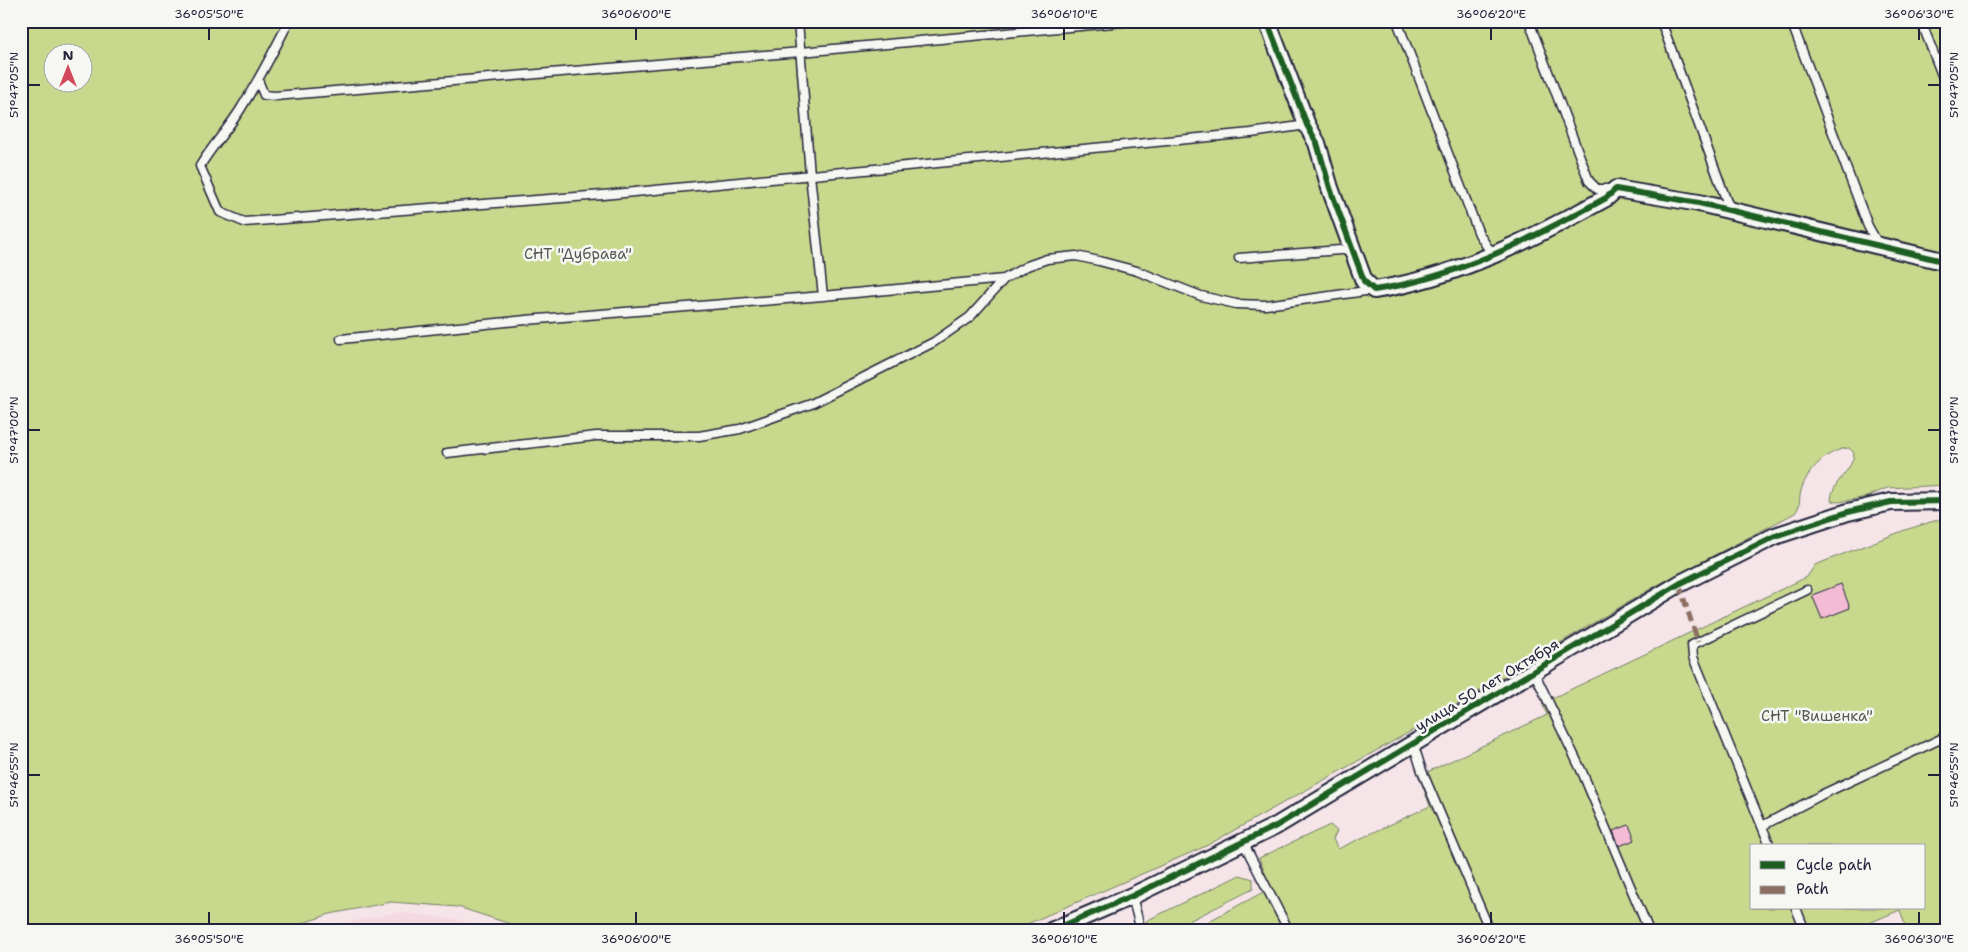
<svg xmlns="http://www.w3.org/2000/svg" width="1968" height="952" font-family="'Shantell Sans',sans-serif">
	<rect width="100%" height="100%" fill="#f5e5e9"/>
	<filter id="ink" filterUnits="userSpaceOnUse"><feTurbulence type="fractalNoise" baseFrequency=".02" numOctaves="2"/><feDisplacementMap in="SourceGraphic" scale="10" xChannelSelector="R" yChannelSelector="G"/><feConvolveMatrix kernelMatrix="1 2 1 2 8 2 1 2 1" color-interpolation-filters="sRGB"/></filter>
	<g filter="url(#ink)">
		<!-- built -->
		<path fill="#f4d9e3" d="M398,912L461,920L491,931H306Z"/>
		<!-- green -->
		<path fill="#c8d98e" stroke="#757e64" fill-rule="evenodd" d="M21,21H1947V485L1887,488L1867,497L1839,502L1831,501C1831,481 1853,472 1854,453L1849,448C1828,449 1806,471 1801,491C1798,501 1802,504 1795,513L1652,588L1424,724L1206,846L1011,931H532L458,907L391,902L330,914L279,931H21ZM52,52H82V82H52Z
			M1947,517V931H1907L1900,910L1850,931H1190L1271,888L1259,858L1330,825L1337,831L1333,839L1338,849L1430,806L1419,776L1547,715L1542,703L1807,577L1815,565L1905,530ZM1752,846H1924V908H1752Z
			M1240,875L1253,879V889L1169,931H1150L1146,921Z"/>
		<!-- building -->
		<path fill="#f3bcd4" stroke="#22223b" d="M1841,584L1850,608L1822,619L1812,595Z
			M1629,825L1635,840L1619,846L1613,831Z"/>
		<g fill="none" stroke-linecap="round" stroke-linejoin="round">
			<defs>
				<path id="lane" d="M289,21C274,51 258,81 240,110C228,129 212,146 200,166L220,212L244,222L603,195L1251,133L1307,125
					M798,21L810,175L823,296L1004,279
					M1397,21L1479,234L1488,248L1495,252
					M1529,21L1589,181L1597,189H1614
					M1661,21L1727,202L1732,209
					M1791,21L1868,226L1878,244
					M1921,21L1947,88
					M258,80L264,95L275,96L801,52L1134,21
					M1239,258L1353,249
					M341,339L526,320L823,296
					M447,453L596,436H699L740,429L811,404L934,342L970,317L1004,279L1027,266L1047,259L1076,256L1099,261L1137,271L1201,296L1236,304L1266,305L1373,290
					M1534,672L1583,774L1649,931
					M1413,743L1422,771L1490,931
					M1762,826L1823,794L1947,736
					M1243,842L1289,931
					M1770,846L1693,657L1692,645L1807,590
					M1132,896L1141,931
					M1796,908L1805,931"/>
				<path id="street" d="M1267,21L1307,125L1317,143L1330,188L1364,281L1374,290C1457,278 1533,238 1606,198L1616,189L1699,203L1947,262
					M1051,931L1132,896L1276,826L1679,584L1775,536L1848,512L1891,502L1947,501"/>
			</defs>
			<!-- lane casing -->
			<use href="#lane" stroke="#22223b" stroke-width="11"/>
			<!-- street casing -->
			<use href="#street" stroke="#22223b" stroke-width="20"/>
			<!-- lane -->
			<use href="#lane" stroke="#f6f6f2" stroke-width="8"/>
			<!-- street -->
			<use href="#street" stroke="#f6f6f2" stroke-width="16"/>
			<!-- quiet -->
			<path stroke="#8d6e63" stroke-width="5" stroke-dasharray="10 5" stroke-linecap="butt" d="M1679,584L1698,642"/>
			<defs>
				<path id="cycleway" d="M1267,21L1307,125L1317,143L1330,188L1364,281L1374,290C1457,278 1533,238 1606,198L1616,189L1699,203L1947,262
					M1051,931L1132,896L1276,826L1679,584L1775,536L1848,512L1891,502L1947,501"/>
			</defs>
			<!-- cycleway casing -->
			<use href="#cycleway" stroke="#f6f6f2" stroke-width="9"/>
			<!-- cycleway -->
			<use href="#cycleway" stroke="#1b5e20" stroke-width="6"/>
		</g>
	</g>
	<!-- ticks -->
	<path fill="none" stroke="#22223b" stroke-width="2" d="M209,28V40M636,28V40M1064,28V40M1491,28V40M1919,28V40M28,85H40M1928,85H1940M28,430H40M1928,430H1940M28,775H40M1928,775H1940M209,912V924M636,912V924M1064,912V924M1491,912V924M1919,912V924"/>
	<g text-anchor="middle" stroke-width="5" stroke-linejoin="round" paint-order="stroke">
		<!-- park labels -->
		<g font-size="15" fill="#545954" stroke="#f6f6f2">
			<text x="578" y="259">СНТ "Дубрава"</text>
			<text x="1817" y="721">СНТ "Вишенка"</text>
		</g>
		<!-- street labels -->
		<g font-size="15" fill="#22223b" stroke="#f6f6f2">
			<text transform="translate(1487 685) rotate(-31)" y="5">улица 50 лет Октября</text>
		</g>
	</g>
	<!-- margin -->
	<rect width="1968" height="952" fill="none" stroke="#f6f6f2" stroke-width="55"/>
	<!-- legend -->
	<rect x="1750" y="844" width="175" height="65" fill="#f6f6f2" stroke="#a1a1a9"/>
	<rect x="1760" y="861" width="25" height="8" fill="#1b5e20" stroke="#a1a1a9"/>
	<text x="1796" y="870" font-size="15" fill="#22223b">Cycle path</text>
	<rect x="1760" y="886" width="25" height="8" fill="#8d6e63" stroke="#a1a1a9"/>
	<text x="1796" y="894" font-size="15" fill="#22223b">Path</text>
	<!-- north arrow -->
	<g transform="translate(68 68)"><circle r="24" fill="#f6f6f2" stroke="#a1a1a9"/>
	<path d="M0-4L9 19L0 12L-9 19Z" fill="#d1495b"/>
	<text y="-8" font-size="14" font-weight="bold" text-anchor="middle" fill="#22223b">N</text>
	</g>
	<rect x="28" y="28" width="1912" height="896" fill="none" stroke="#22223b" stroke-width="2"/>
	<g font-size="12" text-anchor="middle" fill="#22223b">
		<text x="209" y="18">36°05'50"E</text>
		<text x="636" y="18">36°06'00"E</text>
		<text x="1064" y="18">36°06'10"E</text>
		<text x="1491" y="18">36°06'20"E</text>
		<text x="1919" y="18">36°06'30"E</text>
		<text transform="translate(14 85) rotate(-90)" y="4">51°47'05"N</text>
		<text transform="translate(1954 85) rotate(-90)" y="4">51°47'05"N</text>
		<text transform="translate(14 430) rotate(-90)" y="4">51°47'00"N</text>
		<text transform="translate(1954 430) rotate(-90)" y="4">51°47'00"N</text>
		<text transform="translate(14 775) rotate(-90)" y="4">51°46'55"N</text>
		<text transform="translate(1954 775) rotate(-90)" y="4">51°46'55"N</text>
		<text x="209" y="943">36°05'50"E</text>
		<text x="636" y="943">36°06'00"E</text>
		<text x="1064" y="943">36°06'10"E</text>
		<text x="1491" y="943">36°06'20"E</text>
		<text x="1919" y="943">36°06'30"E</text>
	</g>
</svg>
